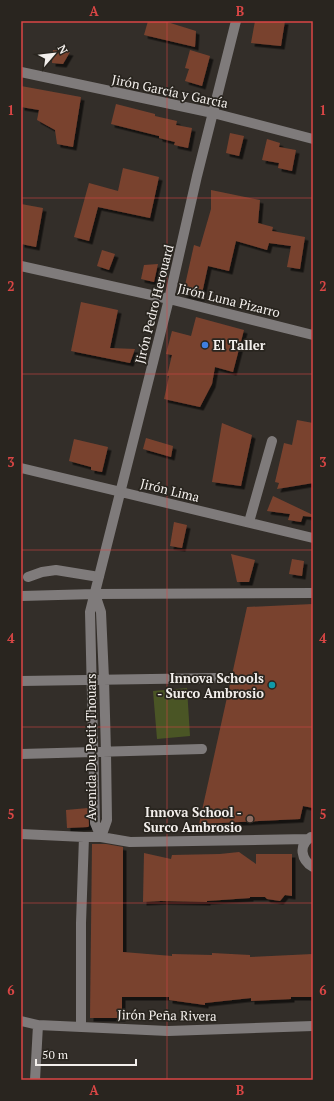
<svg xmlns="http://www.w3.org/2000/svg" width="334" height="1101" font-family="'PT Serif',serif">
	<defs>
		<filter id="shadow"><feDropShadow dx="3.5" dy="3.5" stdDeviation="0" flood-color="#0009"/></filter>
	</defs>
	<rect width="100%" height="100%" fill="#332e29"/>
	<!-- green -->
	<path fill="#4a5525" d="M187,688L190,736L157,739L153,691Z"/>
	<!-- building -->
	<path fill="#79422f" filter="url(#shadow)" d="M148,21H164L196,31L195,47L144,35Z
		M255,21H285L281,46L251,43Z
		M53,50L70,52L63,64L52,63Z
		M190,50L210,56L202,86L185,81L189,69L185,68Z
		M21,86L81,97L73,147L57,144L55,130L37,120L39,110L21,107Z
		M116,104L155,114V116L177,121L176,125L192,128L188,148L174,145L175,142L159,138V136L111,124Z
		M230,133L244,136L239,156L226,153Z
		M267,139L280,143L279,147L296,150L292,171L278,168L279,163L262,160Z
		M123,168L159,177L150,218L98,207L89,241L74,237L89,183L118,191Z
		M211,190L260,200L258,223L273,227L272,231L305,237L300,269L287,267L291,246L269,243L267,250L236,241L229,271L208,266L201,298L183,294L194,245L200,247L211,209Z
		M21,204L43,208L36,247L21,244Z
		M102,250L115,254L109,270L97,266Z
		M158,264L154,282L141,279L144,265Z
		M81,302L118,310L110,348L135,349L130,363L71,351Z
		M196,317L244,330L233,372L215,367L212,384L200,407L164,399L169,376H167L172,355L166,354L172,331L191,336Z
		M297,420L313,423V483L277,489L279,483L275,482L284,443L292,445Z
		M222,423L252,435L241,486L212,482Z
		M146,438L173,446L171,457L143,449Z
		M74,439L108,447L102,472L91,470V467L69,461Z
		M273,496L313,515V517L303,516L301,522L288,520L290,514L267,511Z
		M174,522L187,525L182,548L170,546Z
		M231,554L255,560L249,582H237Z
		M292,559L304,561L302,576L289,574Z
		M313,604V808L303,806L300,819L199,824L247,607Z
		M88,808L89,826L88,827L67,828L66,810Z
		M92,844H106L123,847V952L172,956V954L212,955V953L250,955V957L313,954V997H291V999L251,1001V998L205,1003V1005L169,1000V997H122V1018H90Z
		M239,852L256,864V854H292V896L285,895L280,901L267,899L265,897H250V898L207,901V902L161,901L143,902L144,853L171,859L172,855L220,854Z"/>
	<g fill="none" stroke-linecap="round" stroke-linejoin="round">
		<!-- minor -->
		<path stroke="#7f7b7b" stroke-width="10" d="M21,72L213,113L313,139
			M21,266L169,299L313,335
			M21,468L313,538
			M249,522L272,441
			M28,577L42,572L56,570L99,577
			M95,594L101,612L104,679L106,752L107,820L101,837
			M21,596L95,594L313,593
			M21,681L216,678
			M21,754L202,749
			M21,834L84,837H101L130,842L308,839
			M101,837L95,823L90,612L169,299L197,176L236,21
			M311,837C298,845 301,860 313,867
			M21,1021L38,1025L168,1031L313,1026
			M81,1026V923L84,837
			M35,1080L38,1025"/>
	</g>
	<!-- grid -->
	<path fill="none" stroke="#da4645" stroke-width="1" stroke-opacity="0.55" d="M167,21V1080M21,198H313M21,374H313M21,550H313M21,727H313M21,903H313"/>
	<!-- markers -->
	<circle fill="#3f7fe0" stroke="#29251f" stroke-width="1.5" cx="205" cy="345" r="4"/>
	<circle fill="#0f9aa8" stroke="#29251f" stroke-width="1.5" cx="272" cy="685" r="4"/>
	<circle fill="#8d6e63" stroke="#29251f" stroke-width="1.5" cx="250" cy="819" r="4"/>
	<g text-anchor="middle" stroke-width="3.5" stroke-linejoin="round" paint-order="stroke">
		<!-- street labels -->
		<g font-size="13" fill="#f3efec" stroke="#29251f">
			<text transform="translate(170 91) rotate(12)" y="5">Jirón García y García</text>
			<text transform="translate(229 300) rotate(14)" y="5">Jirón Luna Pizarro</text>
			<text transform="translate(154 304) rotate(-76)" y="5">Jirón Pedro Herouard</text>
			<text transform="translate(170 490) rotate(14)" y="5">Jirón Lima</text>
			<text transform="translate(91 747) rotate(-90)" y="5">Avenida Du Petit Thouars</text>
			<text transform="translate(167 1015) rotate(1)" y="5">Jirón Peña Rivera</text>
		</g>
		<!-- poi labels -->
		<g font-size="13" font-weight="bold" fill="#f3efec" stroke="#29251f" text-anchor="end">
			<text x="213" y="350" text-anchor="start">El Taller</text>
			<text x="264" y="683">Innova Schools<tspan x="264" dy="15">- Surco Ambrosio</tspan></text>
			<text x="242" y="817">Innova School -<tspan x="242" dy="15">Surco Ambrosio</tspan></text>
		</g>
	</g>
	<!-- border -->
	<rect width="334" height="1101" fill="none" stroke="#29251f" stroke-width="44"/>
	<!-- north arrow -->
	<g transform="translate(54 54) rotate(62)" stroke="#29251f" stroke-width="3" paint-order="stroke">
	<path d="M0-3L7 15L0 10L-7 15Z" fill="#f3efec"/>
	<text y="-6" font-size="11" font-weight="bold" text-anchor="middle" fill="#f3efec">N</text>
	</g>
	<!-- scale -->
	<path d="M36 1059v6h100v-6" fill="none" stroke="#f3efec" stroke-width="2"/>
	<text x="42" y="1059" font-size="12" fill="#f3efec" stroke="#29251f" stroke-width="3" paint-order="stroke">50 m</text>
	<rect x="22" y="22" width="290" height="1057" fill="none" stroke="#da4645" stroke-width="1.5"/>
	<g font-size="13" text-anchor="middle" font-weight="bold" fill="#da4645">
		<text x="94" y="16">A</text>
		<text x="240" y="16">B</text>
		<text x="11" y="115">1</text>
		<text x="323" y="115">1</text>
		<text x="11" y="291">2</text>
		<text x="323" y="291">2</text>
		<text x="11" y="467">3</text>
		<text x="323" y="467">3</text>
		<text x="11" y="643">4</text>
		<text x="323" y="643">4</text>
		<text x="11" y="819">5</text>
		<text x="323" y="819">5</text>
		<text x="11" y="995">6</text>
		<text x="323" y="995">6</text>
		<text x="94" y="1095">A</text>
		<text x="240" y="1095">B</text>
	</g>
</svg>
